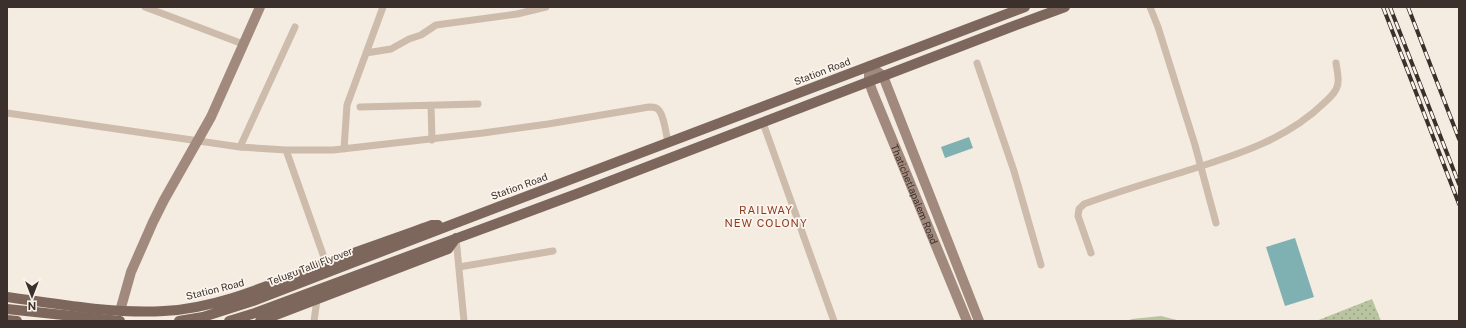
<svg xmlns="http://www.w3.org/2000/svg" width="1466" height="328" font-family="'Public Sans',sans-serif">
	<defs>
		<pattern id="park-dots" width="8" height="8" patternUnits="userSpaceOnUse"><rect width="8" height="8" fill="#b8c4a0"/><path d="M2 2h.1M6 6h.1" fill="none" stroke="#97a083" stroke-width="1.8" stroke-linecap="round"/></pattern>
	</defs>
	<rect width="100%" height="100%" fill="#f4ebe1"/>
	<!-- grass -->
	<path fill="#b8c4a0" d="M1161,316L1181,321H1127L1132,319Z"/>
	<!-- park -->
	<path fill="url(#park-dots)" d="M1372,299L1381,321H1316Z"/>
	<!-- water -->
	<path fill="#7fb0b2" d="M969,137L973,148L945,158L941,147Z
		M1295,238L1314,297L1285,306L1266,247Z"/>
	<g fill="none" stroke-linecap="round" stroke-linejoin="round">
		<!-- minor -->
		<path stroke="#cdbbac" stroke-width="7" d="M145,7L243,44
			M1150,7L1158,27L1195,145L1216,223
			M366,53L391,49L409,39L421,35L436,25L517,14L546,7
			M977,63L1014,171L1041,265
			M431,105L432,140
			M360,107L478,104
			M7,113L240,147L286,150H333L483,133L548,124L649,107C651,107 654,107 656,108C664,111 666,135 668,142
			M763,123L834,321
			M240,147L295,27
			M344,149L347,105L383,7
			M286,150L326,263
			M456,238L464,321
			M1091,253L1078,216L1079,209L1084,204C1117,192 1150,182 1183,172C1233,156 1285,141 1324,103C1328,99 1335,94 1337,87C1340,80 1337,71 1336,63
			M459,267L553,251
			M314,321L317,300"/>
		<!-- secondary -->
		<g stroke="#a18a7d" stroke-width="10">
			<path d="M870,66L883,76L979,321"/>
			<path id="s1" d="M869,74V82L873,93L967,321"/>
			<path d="M120,311L131,272L153,222L164,200L211,117L260,7"/>
		</g>
		<!-- primary -->
		<path stroke="#7d675c" stroke-width="10" d="M7,297C59,304 112,314 164,311C221,308 273,283 326,263C361,250 397,238 432,225H438
			M7,320L17,321
			M179,321L203,317L253,301L448,226L1025,7
			M229,321L255,313L579,193L1011,27L1065,7
			M260,321L448,249L456,238"/>
		<defs>
			<path id="rail" d="M1383,7L1459,204
				M1390,7L1459,184
				M1408,7L1459,139"/>
		</defs>
		<!-- rail casing -->
		<use href="#rail" stroke="#3b302b" stroke-width="4"/>
		<!-- rail -->
		<use href="#rail" stroke="#fbf5ee" stroke-width="2.5" stroke-dasharray="8" stroke-linecap="butt"/>
		<!-- primary-bridge -->
		<path stroke="#7d675c" stroke-width="10" d="M7,309L120,321"/>
	</g>
	<g text-anchor="middle" stroke-width="3.5" stroke-linejoin="round" paint-order="stroke">
		<!-- street labels -->
		<g font-size="10" fill="#3b302b" stroke="#fbf5ee">
			<text transform="translate(822 71) rotate(-21)" y="4">Station Road</text>
			<text transform="translate(519 186) rotate(-20)" y="4">Station Road</text>
			<text dy="4" stroke="none"><textPath href="#s1" startOffset="129">Thatichetlapalem Road</textPath></text>
			<text transform="translate(310 266) rotate(-21)" y="4">Telugu Talli Flyover</text>
			<text transform="translate(215 289) rotate(-14)" y="4">Station Road</text>
		</g>
		<!-- neighbourhood labels -->
		<g font-size="11" letter-spacing="1" fill="#8c3b22" stroke="#fbf5ee">
			<text x="766" y="214">RAILWAY<tspan x="766" dy="13">NEW COLONY</tspan></text>
		</g>
	</g>
	<!-- border -->
	<rect width="1466" height="328" fill="none" stroke="#3b302b" stroke-width="16"/>
	<!-- north arrow -->
	<g transform="translate(32 296) rotate(180)" stroke="#fbf5ee" stroke-width="3" paint-order="stroke">
	<path d="M0-3L7 15L0 10L-7 15Z" fill="#3b302b"/>
	<text y="-6" font-size="11" font-weight="bold" text-anchor="middle" fill="#3b302b">N</text>
	</g>
</svg>
